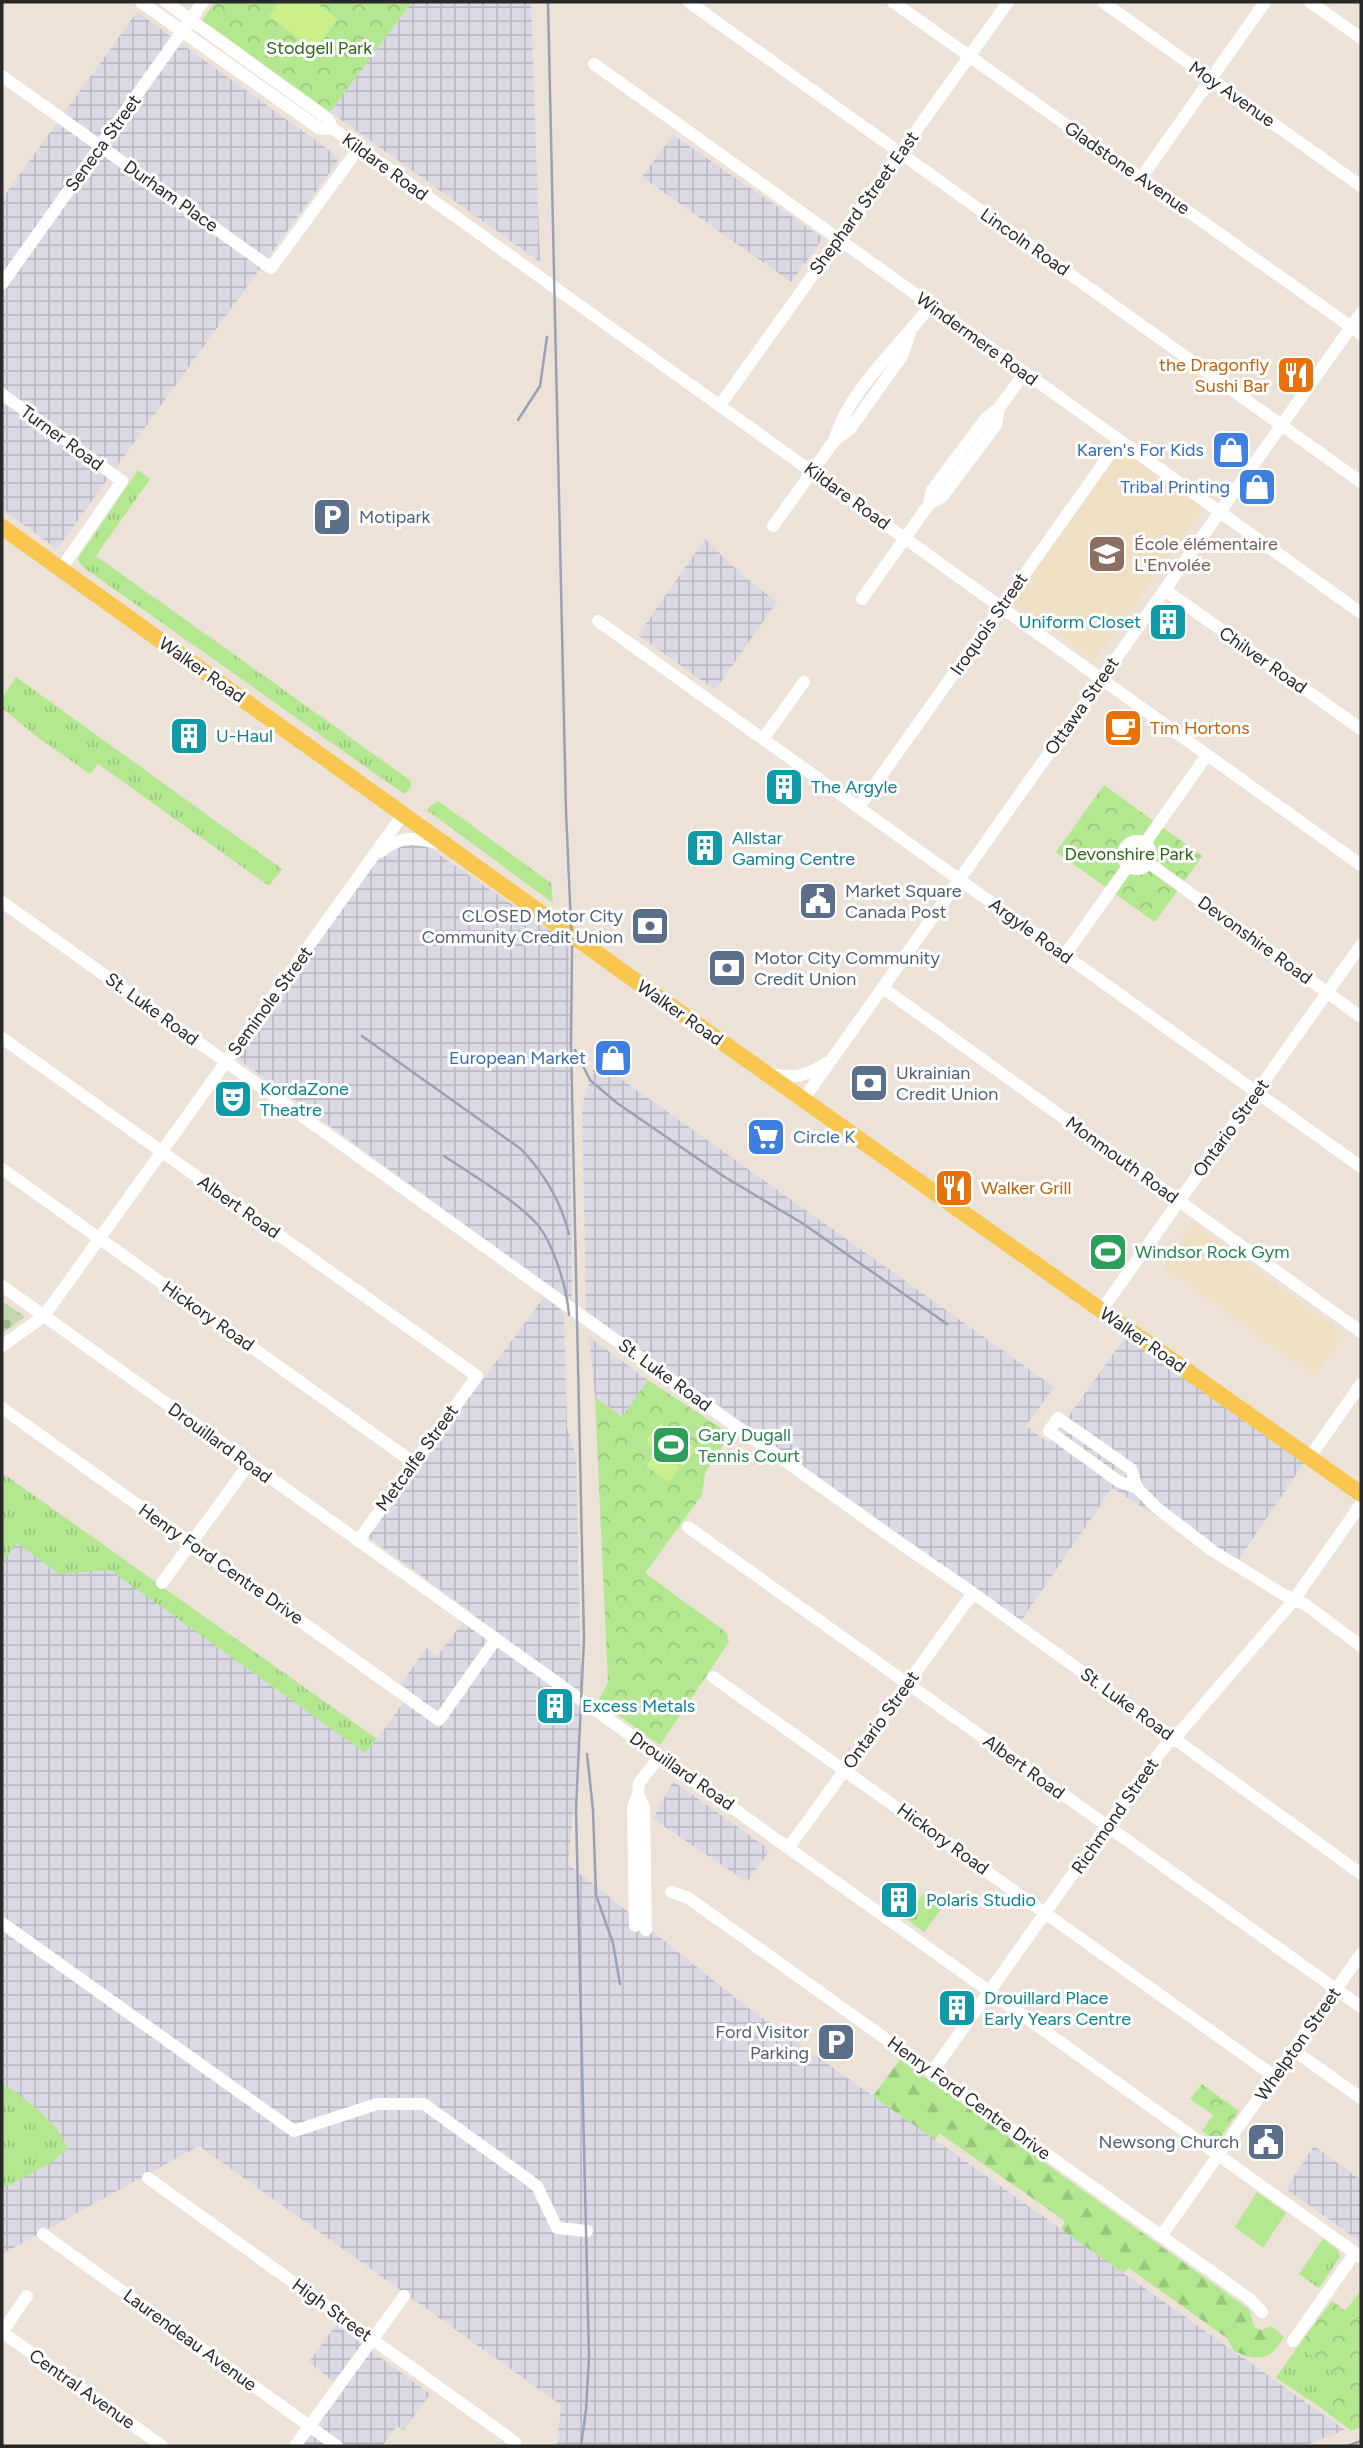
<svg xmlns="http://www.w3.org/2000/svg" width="1363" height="2448" font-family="Figtree,sans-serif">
	<defs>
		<pattern id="industrial-grid" width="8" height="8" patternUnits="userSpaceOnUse" patternTransform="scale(1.75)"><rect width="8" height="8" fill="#dbd9e3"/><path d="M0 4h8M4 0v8" fill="none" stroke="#bcbac3"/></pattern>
		<pattern id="grass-tufts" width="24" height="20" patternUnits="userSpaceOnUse" patternTransform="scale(1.75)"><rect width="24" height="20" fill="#b3e790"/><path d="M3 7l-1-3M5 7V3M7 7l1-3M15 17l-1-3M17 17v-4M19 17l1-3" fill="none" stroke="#9ac67c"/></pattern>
		<pattern id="forest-firs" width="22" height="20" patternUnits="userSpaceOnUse" patternTransform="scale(1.75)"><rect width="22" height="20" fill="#b3e790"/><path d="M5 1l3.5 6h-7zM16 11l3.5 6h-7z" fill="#9ac67c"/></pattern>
		<pattern id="cemetery-stones" width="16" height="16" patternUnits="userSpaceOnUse" patternTransform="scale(1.75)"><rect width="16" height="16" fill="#c4d7ae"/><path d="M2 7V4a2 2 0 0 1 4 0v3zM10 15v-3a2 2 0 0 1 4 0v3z" fill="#a8b996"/></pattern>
		<pattern id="park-crowns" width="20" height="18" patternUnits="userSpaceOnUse" patternTransform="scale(1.75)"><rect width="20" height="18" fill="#b3e790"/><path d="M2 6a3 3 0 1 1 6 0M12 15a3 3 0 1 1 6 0" fill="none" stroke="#9ac67c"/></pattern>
	</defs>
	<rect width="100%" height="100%" fill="#ece2d8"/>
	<!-- industrial -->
	<path fill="url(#industrial-grid)" d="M412,2H531L540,262L330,112Z
		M137,12L340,158L57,549L2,509V199Z
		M673,135L823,238L791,282L642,177Z
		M705,539L743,576L777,602L715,690L638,635Z
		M411,841L429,848L569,943L572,1303L234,1056L381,849Z
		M596,1061L1054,1387L1026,1426L1049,1443L1127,1335L1304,1463L1235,1565L1112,1488L1021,1621L586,1311L582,1105Z
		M544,1297L564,1312L567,1427L576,1455L581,1686L575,1798L568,1864L743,2004L1345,2430L1304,2446H557L561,2405L199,2146L2,2254V1473L377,1739L411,1692L401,1684L426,1648L437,1656L471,1612L367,1536Z
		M589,1337L648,1380L622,1417L595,1397Z
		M673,1781L770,1850L747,1882L653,1819Z
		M1314,2146L1361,2180V2242L1286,2189Z
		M336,2325L430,2394L404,2430L397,2426L382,2446H302L344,2390L309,2362Z"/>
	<!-- education -->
	<path fill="#efdfc5" d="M1118,447L1204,508L1095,661L1010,601Z
		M1193,1223L1345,1335L1315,1377L1163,1267Z"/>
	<!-- grass -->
	<path fill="url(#grass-tufts)" d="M138,470L150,479L96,556L411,781V787L404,794L83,567L78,560L79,557Z
		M16,677L282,869L269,886L98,764L90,774L36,736L2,708V698Z
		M438,801L551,883L553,903L428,811L429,807Z
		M2,1473L377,1739L365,1753L110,1570L59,1574L17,1543L2,1563Z
		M926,1891L945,1904L924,1932L897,1912L909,1895L917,1902Z
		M2,2083C29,2101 55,2119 68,2149L52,2162L2,2189Z
		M1323,2239L1338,2250L1340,2257L1319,2288L1299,2274Z
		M1361,2290V2322L1345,2311Z
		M1298,2346L1338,2374L1320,2407L1276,2378Z"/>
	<!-- forest -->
	<path fill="url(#forest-firs)" d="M900,2059L1236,2300L1249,2309L1254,2327L1262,2330L1271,2326L1284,2337C1270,2361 1258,2362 1234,2351L1227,2338L1129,2268L1123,2273L1061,2229L1065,2221L939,2133L935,2140L873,2096Z"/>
	<!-- cemetery -->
	<path fill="url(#cemetery-stones)" d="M2,1301L25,1317L2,1333Z"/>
	<!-- park -->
	<path fill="url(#park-crowns)" d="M215,2H412L330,112L202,20Z
		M1104,785L1202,856L1155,922L1056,852Z
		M648,1380L730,1434L705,1473L702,1495L645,1573L726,1632L729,1642L660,1745L598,1701L608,1683L595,1397L622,1417Z
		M1202,2084L1239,2111L1217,2142L1202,2131L1213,2115L1190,2099Z
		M1332,2301L1361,2322V2427L1351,2431L1320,2407L1337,2374L1298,2346Z"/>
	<!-- garden -->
	<path fill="#b3e790" d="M1257,2192L1286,2213L1263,2248L1235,2227Z"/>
	<!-- pitch -->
	<path fill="#cbef8b" d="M280,2H315L338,19L315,50L269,16Z
		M660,1423L696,1449L683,1467L646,1441Z
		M657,1451L680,1468L669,1482L646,1466Z"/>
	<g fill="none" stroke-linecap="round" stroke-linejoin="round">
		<!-- minor -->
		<path stroke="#fff" stroke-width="12" d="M141,2L320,129L332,128
			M166,2L328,119L332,128L336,131L1361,865
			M689,2L1361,482
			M893,2L1361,334
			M1103,2L1361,186
			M1310,2L1361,38
			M594,64L1361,613
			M2,76L271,268L359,148
			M1141,178L1265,2
			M2,284L203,2
			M2,394L122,481L61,569
			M720,405L1008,2
			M834,441C849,389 899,347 931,305
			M929,504L942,497L996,425L999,408
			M773,526L834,441L850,429L902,356L910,333
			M1165,590L1361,729
			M862,599L929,504L932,490L986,418L999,408L1025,372
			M598,621L1361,1167
			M763,739L804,682
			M859,807L1120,440
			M1123 855a14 14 0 1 1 28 0a14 14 0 1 1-28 0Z
			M1145,843L1207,755
			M380,852C401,835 416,837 441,844
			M1149,863L1361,1017
			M2,902L897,1541L973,1593L1361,1874
			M1065,955L1128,866
			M883,988L1361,1332
			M2,1038L477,1376L358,1541
			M768,1074C794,1078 803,1078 826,1063
			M803,1100L1361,313
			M2,1169L414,1463
			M2,1286L1361,2257
			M1101,1311L1361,945
			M2,1346L44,1316L404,813
			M2,1408L439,1720L496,1639
			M1309,1458L1361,1384
			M1137,1488L1131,1469L1058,1418L1049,1431L1118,1481L1137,1488L1157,1508L1213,1551L1284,1595L1306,1605L1361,1646
			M688,1527L1361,2007
			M162,1583L249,1464
			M713,1677L1274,2076
			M638,1794L644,1807L646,1930
			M789,1847L973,1593
			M671,1892L687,1897L1251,2300L1262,2312
			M2,1923L294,2131L377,2104H424L537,2186L557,2228L587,2231
			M635,1926L633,1807L638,1794L639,1783L660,1756
			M1293,2050L1361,2098
			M932,2072L1141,1778L1167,1744L1175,1738L1293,1601L1361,1504
			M148,2178L515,2442V2446
			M43,2234L337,2446
			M1161,2236L1361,1954
			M2,2332L162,2446
			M2,2332L27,2296
			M1293,2341L1355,2253
			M295,2446L404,2296"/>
		<!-- major -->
		<path stroke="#f9c74f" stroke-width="16" d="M2,527L654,994L1361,1494"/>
		<!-- rail -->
		<path stroke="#9ba0b4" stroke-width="2.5" d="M548,2L566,811L572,948L571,1045L584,1639L576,1809L589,2357L586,2410L581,2446
			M518,420L540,386L547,337
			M362,1036L521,1149C543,1172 561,1202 569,1234
			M575,1050L590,1080L617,1103L723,1176L802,1223L947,1324
			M444,1156C471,1174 515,1200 536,1223C554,1243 567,1289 569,1315
			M587,1754L593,1810L596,1895L613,1943L620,1984
			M1347,2446L1361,2441"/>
	</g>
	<!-- icons -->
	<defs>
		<symbol id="restaurant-square" viewBox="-11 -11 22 22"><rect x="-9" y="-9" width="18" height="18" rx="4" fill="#e8710a" stroke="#fff"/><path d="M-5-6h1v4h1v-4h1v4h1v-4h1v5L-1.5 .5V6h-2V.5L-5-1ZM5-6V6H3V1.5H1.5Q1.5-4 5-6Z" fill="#fff"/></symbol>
		<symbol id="shop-square" viewBox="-11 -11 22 22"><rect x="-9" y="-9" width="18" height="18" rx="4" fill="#3f7fe0" stroke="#fff"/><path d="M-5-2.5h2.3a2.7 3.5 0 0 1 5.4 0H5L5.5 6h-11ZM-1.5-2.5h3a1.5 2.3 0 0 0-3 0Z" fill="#fff"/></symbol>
		<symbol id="parking-square" viewBox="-11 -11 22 22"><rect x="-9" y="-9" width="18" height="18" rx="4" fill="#5c6f8a" stroke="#fff"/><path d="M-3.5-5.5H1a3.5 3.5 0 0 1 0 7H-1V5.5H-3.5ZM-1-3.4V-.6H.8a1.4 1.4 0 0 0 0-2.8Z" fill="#fff"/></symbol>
		<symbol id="school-square" viewBox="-11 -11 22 22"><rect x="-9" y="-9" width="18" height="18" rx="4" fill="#8d6e63" stroke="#fff"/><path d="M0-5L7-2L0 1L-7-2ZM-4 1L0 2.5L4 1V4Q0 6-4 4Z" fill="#fff"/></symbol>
		<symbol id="building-square" viewBox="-11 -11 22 22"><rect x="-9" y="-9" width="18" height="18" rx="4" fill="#0f9aa8" stroke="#fff"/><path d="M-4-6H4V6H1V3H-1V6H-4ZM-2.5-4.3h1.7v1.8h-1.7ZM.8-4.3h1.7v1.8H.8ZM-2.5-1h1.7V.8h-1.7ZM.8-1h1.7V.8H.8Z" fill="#fff"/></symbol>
		<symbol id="cafe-square" viewBox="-11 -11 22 22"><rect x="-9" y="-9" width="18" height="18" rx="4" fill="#e8710a" stroke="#fff"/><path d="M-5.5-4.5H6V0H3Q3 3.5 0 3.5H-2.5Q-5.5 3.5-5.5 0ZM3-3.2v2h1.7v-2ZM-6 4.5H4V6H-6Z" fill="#fff"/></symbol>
		<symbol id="civic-square" viewBox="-11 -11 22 22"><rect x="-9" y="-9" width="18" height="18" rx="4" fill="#5c6f8a" stroke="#fff"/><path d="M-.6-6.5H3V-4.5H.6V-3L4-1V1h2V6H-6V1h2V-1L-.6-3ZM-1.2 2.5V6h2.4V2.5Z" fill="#fff"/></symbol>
		<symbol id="bank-square" viewBox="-11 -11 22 22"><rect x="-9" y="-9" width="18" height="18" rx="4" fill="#5c6f8a" stroke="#fff"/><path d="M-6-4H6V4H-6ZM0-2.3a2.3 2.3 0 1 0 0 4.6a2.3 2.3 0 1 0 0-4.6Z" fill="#fff"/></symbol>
		<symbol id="theatre-square" viewBox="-11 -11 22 22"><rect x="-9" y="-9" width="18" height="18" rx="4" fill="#0f9aa8" stroke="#fff"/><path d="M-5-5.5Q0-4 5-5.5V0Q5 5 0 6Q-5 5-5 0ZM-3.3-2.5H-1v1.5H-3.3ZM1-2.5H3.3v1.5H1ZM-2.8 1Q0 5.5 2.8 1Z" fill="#fff"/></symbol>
		<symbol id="supermarket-square" viewBox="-11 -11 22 22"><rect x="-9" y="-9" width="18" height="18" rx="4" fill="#3f7fe0" stroke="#fff"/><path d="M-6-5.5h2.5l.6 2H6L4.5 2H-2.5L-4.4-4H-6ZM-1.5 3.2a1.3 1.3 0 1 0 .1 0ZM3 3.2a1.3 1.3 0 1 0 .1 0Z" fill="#fff"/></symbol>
		<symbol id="stadium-square" viewBox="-11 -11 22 22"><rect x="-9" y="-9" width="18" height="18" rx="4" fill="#2e9e5b" stroke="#fff"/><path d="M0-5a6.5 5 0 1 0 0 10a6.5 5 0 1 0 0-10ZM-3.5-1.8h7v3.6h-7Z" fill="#fff"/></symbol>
	</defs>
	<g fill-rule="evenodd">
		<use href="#restaurant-square" x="1274" y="353" width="44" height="44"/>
		<use href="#shop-square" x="1209" y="428" width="44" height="44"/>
		<use href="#shop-square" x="1235" y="465" width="44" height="44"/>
		<use href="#parking-square" x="310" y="495" width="44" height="44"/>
		<use href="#school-square" x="1085" y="532" width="44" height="44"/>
		<use href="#building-square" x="1146" y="600" width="44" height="44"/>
		<use href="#cafe-square" x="1101" y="706" width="44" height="44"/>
		<use href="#building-square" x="167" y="714" width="44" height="44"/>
		<use href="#building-square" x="762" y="765" width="44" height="44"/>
		<use href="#building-square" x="683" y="826" width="44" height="44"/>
		<use href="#civic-square" x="796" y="879" width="44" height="44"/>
		<use href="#bank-square" x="628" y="904" width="44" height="44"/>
		<use href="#bank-square" x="705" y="946" width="44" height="44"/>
		<use href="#shop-square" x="591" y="1036" width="44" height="44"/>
		<use href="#bank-square" x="847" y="1061" width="44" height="44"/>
		<use href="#theatre-square" x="211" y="1077" width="44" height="44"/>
		<use href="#supermarket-square" x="744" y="1115" width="44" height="44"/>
		<use href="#restaurant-square" x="932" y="1166" width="44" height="44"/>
		<use href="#stadium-square" x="1086" y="1230" width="44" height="44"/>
		<use href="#stadium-square" x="649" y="1423" width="44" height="44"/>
		<use href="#building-square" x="533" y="1684" width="44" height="44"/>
		<use href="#building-square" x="877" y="1878" width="44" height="44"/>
		<use href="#building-square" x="935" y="1986" width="44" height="44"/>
		<use href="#parking-square" x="814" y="2020" width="44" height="44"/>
		<use href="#civic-square" x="1244" y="2120" width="44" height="44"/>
	</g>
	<g text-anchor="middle" stroke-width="6" stroke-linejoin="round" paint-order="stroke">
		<!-- park labels -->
		<g font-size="18" fill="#2b6814" stroke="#fff">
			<text x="319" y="54">Stodgell Park</text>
			<text x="1129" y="860">Devonshire Park</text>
		</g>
		<!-- street labels -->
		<g font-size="18" fill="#282828" stroke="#fff">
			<text transform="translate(1232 94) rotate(35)" y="6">Moy Avenue</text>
			<text transform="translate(103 143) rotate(-54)" y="6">Seneca Street</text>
			<text transform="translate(385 167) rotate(36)" y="6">Kildare Road</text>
			<text transform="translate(1127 168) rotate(35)" y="6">Gladstone Avenue</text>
			<text transform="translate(171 196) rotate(35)" y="6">Durham Place</text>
			<text transform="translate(864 203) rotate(-54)" y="6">Shephard Street East</text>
			<text transform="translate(1025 242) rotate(35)" y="6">Lincoln Road</text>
			<text transform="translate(977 339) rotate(36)" y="6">Windermere Road</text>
			<text transform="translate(62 438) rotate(36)" y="6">Turner Road</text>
			<text transform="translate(847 496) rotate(36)" y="6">Kildare Road</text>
			<text transform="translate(989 624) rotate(-55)" y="6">Iroquois Street</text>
			<text transform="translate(1263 660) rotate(35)" y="6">Chilver Road</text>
			<text transform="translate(202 670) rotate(35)" y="6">Walker Road</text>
			<text transform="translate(1082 706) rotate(-55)" y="6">Ottawa Street</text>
			<text transform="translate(1031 931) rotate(36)" y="6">Argyle Road</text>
			<text transform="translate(1255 940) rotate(36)" y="6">Devonshire Road</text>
			<text transform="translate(270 1001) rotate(-54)" y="6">Seminole Street</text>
			<text transform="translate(152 1009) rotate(36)" y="6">St. Luke Road</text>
			<text transform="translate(680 1013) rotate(35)" y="6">Walker Road</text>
			<text transform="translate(1231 1128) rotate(-54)" y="6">Ontario Street</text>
			<text transform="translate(1122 1160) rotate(36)" y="6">Monmouth Road</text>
			<text transform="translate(239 1207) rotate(35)" y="6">Albert Road</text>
			<text transform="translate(208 1316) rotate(35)" y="6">Hickory Road</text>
			<text transform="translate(1143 1340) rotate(35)" y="6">Walker Road</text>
			<text transform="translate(665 1375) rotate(36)" y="6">St. Luke Road</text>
			<text transform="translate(220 1443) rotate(36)" y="6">Drouillard Road</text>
			<text transform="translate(417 1458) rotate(-54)" y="6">Metcalfe Street</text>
			<text transform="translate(221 1564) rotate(35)" y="6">Henry Ford Centre Drive</text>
			<text transform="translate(1127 1704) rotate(36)" y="6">St. Luke Road</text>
			<text transform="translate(881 1720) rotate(-54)" y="6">Ontario Street</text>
			<text transform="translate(1024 1767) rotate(36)" y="6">Albert Road</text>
			<text transform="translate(682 1771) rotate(35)" y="6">Drouillard Road</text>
			<text transform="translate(1115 1816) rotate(-55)" y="6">Richmond Street</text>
			<text transform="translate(943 1839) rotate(36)" y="6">Hickory Road</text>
			<text transform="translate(1298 2044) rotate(-55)" y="6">Whelpton Street</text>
			<text transform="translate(969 2098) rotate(36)" y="6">Henry Ford Centre Drive</text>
			<text transform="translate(332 2310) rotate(36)" y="6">High Street</text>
			<text transform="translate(190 2340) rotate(36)" y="6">Laurendeau Avenue</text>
			<text transform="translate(82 2389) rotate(35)" y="6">Central Avenue</text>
		</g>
		<!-- food labels -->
		<g font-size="18" fill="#c56008" stroke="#fff" text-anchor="start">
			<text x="1269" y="371" text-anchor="end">the Dragonfly<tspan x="1269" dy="21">Sushi Bar</tspan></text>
			<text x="1150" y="734">Tim Hortons</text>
			<text x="981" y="1194">Walker Grill</text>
		</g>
		<!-- shop labels -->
		<g font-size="18" fill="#366cbe" stroke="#fff" text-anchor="end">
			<text x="1204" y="456">Karen's For Kids</text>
			<text x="1230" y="493">Tribal Printing</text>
			<text x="586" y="1064">European Market</text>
			<text x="793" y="1143" text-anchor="start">Circle K</text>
		</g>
		<!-- service labels -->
		<g font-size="18" fill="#4e5e75" stroke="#fff" text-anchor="start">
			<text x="359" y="523">Motipark</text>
			<text x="845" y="897">Market Square<tspan x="845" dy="21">Canada Post</tspan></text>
			<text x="623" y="922" text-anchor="end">CLOSED Motor City<tspan x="623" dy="21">Community Credit Union</tspan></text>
			<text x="754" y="964">Motor City Community<tspan x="754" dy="21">Credit Union</tspan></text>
			<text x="896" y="1079">Ukrainian<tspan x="896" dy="21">Credit Union</tspan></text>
			<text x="809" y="2038" text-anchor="end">Ford Visitor<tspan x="809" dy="21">Parking</tspan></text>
			<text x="1239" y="2148" text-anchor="end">Newsong Church</text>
		</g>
		<!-- education labels -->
		<g font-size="18" fill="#785e54" stroke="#fff" text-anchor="start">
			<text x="1134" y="550">École élémentaire<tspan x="1134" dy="21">L'Envolée</tspan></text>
		</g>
		<!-- culture labels -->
		<g font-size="18" fill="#0d838f" stroke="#fff" text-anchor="start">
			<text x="1141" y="628" text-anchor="end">Uniform Closet</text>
			<text x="216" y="742">U-Haul</text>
			<text x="811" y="793">The Argyle</text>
			<text x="732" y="844">Allstar<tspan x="732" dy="21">Gaming Centre</tspan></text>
			<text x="260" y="1095">KordaZone<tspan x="260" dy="21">Theatre</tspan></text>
			<text x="582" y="1712">Excess Metals</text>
			<text x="926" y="1906">Polaris Studio</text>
			<text x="984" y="2004">Drouillard Place<tspan x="984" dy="21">Early Years Centre</tspan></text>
		</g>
		<!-- leisure labels -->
		<g font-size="18" fill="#27864d" stroke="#fff" text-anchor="start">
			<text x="1135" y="1258">Windsor Rock Gym</text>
			<text x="698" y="1441">Gary Dugall<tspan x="698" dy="21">Tennis Court</tspan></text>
		</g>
	</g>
	<!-- border -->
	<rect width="1363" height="2448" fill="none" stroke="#282828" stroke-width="7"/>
</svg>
